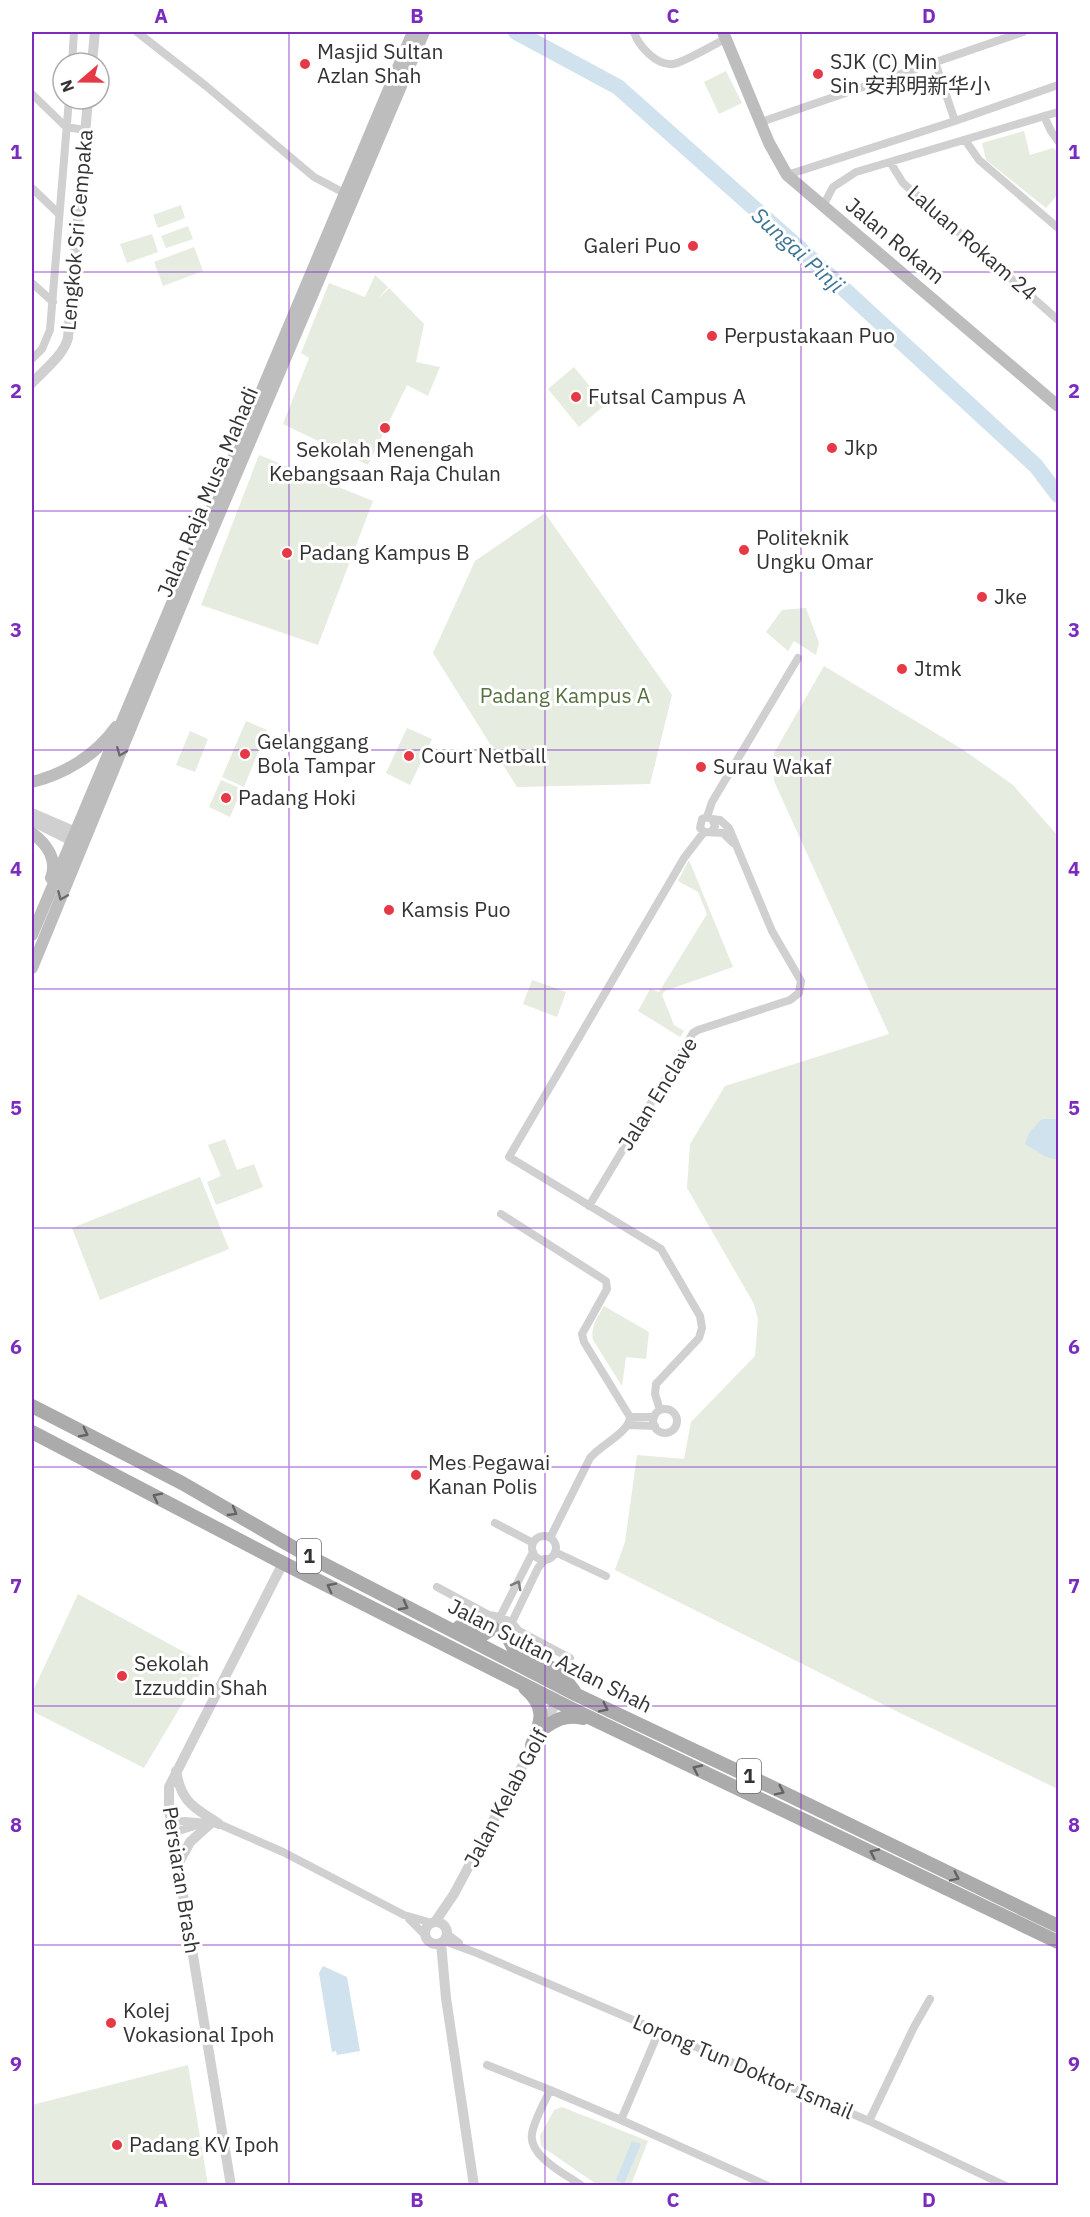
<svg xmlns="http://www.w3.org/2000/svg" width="1090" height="2217" font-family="'IBM Plex Sans','Noto Sans SC',sans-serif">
	<rect width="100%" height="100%" fill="#fff"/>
	<!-- green -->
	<path fill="#e6ecdf" d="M726,71L742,103L719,114L704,82Z
		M1024,131L1030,155L1053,148L1058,152V194L1046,208L986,160L982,143Z
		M181,205L185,218L158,228L153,215Z
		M188,226L193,239L166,248L161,236Z
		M152,234L158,252L127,263L120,244Z
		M194,247L203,271L163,286L154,262Z
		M375,275L388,287L377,300L389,288L424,324L416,362L440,367L428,396L407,385L368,465L283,424L309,358L301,353L329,283L365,297Z
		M574,367L605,405L579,427L548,389Z
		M259,455L373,501L318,645L201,605Z
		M545,513L672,695L650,784L517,787L433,653L475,561Z
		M806,608L819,643L816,655L794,641L788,651L766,632L782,610Z
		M824,666L962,749L1013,785L1058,836V1789L896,1711L615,1570L625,1542L637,1455L684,1459L691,1422L755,1356L758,1319L754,1304L687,1188L690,1144L725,1086L889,1034L774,781V753Z
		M246,721L267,730L244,787L222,777Z
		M407,728L432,739L410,785L386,773Z
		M190,731L208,739L195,772L176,765Z
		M221,780L242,789L230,817L209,807Z
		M689,860L733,967L665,991L662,995L674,1025L684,1031L680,1037L638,1011L650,989L659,992L707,914L698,892L678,881Z
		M532,980L566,992L557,1017L523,1004Z
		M225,1139L237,1170L254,1164L263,1187L216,1205L207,1182L221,1176L208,1145Z
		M200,1177L229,1249L100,1300L72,1228Z
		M604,1306L649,1332L646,1359L626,1357L622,1386L593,1340C590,1327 598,1317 604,1306Z
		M78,1594L206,1664L144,1768L32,1711V1693Z
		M188,2065L208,2185H32V2105Z
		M562,2107L648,2141L631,2185L599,2186L541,2146L540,2136L554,2110Z"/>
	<!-- water -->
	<path fill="#cfe2ee" d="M1042,1119H1058V1160L1046,1157L1025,1144L1029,1133Z
		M323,1966L347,1977L360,2051L337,2055L336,2051L332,2052L319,1973Z
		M632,2141L641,2144L624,2184L616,2180Z"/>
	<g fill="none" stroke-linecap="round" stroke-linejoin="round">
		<!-- river -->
		<path stroke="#cfe2ee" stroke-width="16" d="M516,32L618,87L808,256L1036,466L1058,495"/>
		<!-- minor -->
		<path stroke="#d0d0d0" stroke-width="8" d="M137,32L206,86L314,177L350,196
			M634,32C638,45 656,66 673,64C683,63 715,44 725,39
			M935,62L955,121
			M72,63L74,32
			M32,94L66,127L85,130
			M1044,116L1051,131L1058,141
			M761,122L1023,32
			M965,140L979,160L1058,228
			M890,162L903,183L1058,320
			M787,175L955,121L1058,85
			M32,188L58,213
			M823,206L833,187L856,172L1058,112
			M32,283L53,302
			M32,359L42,349L50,330L69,99
			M707,817L712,802L798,658
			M712,831L715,826L712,819L707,817L702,819L700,828L704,832L723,833L733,843
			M589,1206L693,1033L698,1030L790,1000L799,993L801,981L772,931L729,828L720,820L712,819
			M501,1214L606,1281L607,1289L582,1334L584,1342L630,1417
			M653 1421a12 12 0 1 1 24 0a12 12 0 1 1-24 0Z
			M660,1410L655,1394L656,1384L699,1338L702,1328L700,1316L661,1249L509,1157L684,858L704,832
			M630,1417H654
			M629,1425L655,1426
			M495,1523L533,1543
			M532 1548a12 12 0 1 1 24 0a12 12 0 1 1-24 0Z
			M550,1538L590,1458C600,1445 629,1433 630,1417
			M555,1552L606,1576
			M437,1587L489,1615L500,1617L511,1622L519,1631L570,1658
			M498,1621L533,1552
			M509,1628L538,1568L545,1559
			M171,1822L185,1821L219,1824L283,1852L404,1915L432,1923
			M172,1833L201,1824
			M409,1919L426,1936
			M447,1934L459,1943
			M444,1941L477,1953L869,2121L1006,2186
			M487,2065L550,2090C544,2104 534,2120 532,2134C528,2156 567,2175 582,2186
			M550,2090L621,2120L768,2186
			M621,2120L659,2031
			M869,2121L914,2027L930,1999"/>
		<!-- tertiary -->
		<path stroke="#d0d0d0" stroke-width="10" d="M92,63L95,32
			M32,383C45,369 63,356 68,338L88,99
			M32,813L76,832L81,838
			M32,821L72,841L78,842
			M176,1771C182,1804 194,1807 219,1824
			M178,1864L190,1842L210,1824
			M435,1922L454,1894L557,1701
			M425 1933a11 11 0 1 1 22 0a11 11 0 1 1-22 0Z
			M441,1943L446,1998L474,2186
			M231,2186L169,1810V1787L283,1563"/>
		<!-- secondary -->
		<path stroke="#bdbdbd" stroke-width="12" d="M723,32L769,143L787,175L1058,406
			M32,782C65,774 96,755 116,727
			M32,833C47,844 58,860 51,878
			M32,935L413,32
			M32,968L198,564L424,32"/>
		<!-- primary -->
		<path stroke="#ababab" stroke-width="14" d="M32,1406L182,1483L310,1557L577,1695L778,1790L1058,1926
			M32,1432L283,1563L572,1709L1058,1942
			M459,1627L484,1634L493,1628
			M507,1635L513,1647L560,1673L574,1691
			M525,1688C547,1707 542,1721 532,1745
			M541,1730C555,1720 565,1714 583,1718"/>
	</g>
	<!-- one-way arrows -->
	<defs><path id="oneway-chevron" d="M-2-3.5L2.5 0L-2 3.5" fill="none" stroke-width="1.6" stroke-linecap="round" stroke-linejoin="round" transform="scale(1.5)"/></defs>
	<g stroke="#6a6a6a">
		<use href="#oneway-chevron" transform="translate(121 752) rotate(112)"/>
		<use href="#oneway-chevron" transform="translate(62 896) rotate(113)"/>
	</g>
	<g stroke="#636363">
		<use href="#oneway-chevron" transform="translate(84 1433) rotate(27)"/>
		<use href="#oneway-chevron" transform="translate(157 1497) rotate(-153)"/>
		<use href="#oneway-chevron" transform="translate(233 1512) rotate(30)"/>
		<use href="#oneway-chevron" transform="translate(331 1587) rotate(-153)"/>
		<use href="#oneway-chevron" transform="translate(404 1606) rotate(28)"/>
		<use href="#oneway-chevron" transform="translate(604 1708) rotate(26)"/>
		<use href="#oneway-chevron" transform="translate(697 1769) rotate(-155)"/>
		<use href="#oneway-chevron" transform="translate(780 1791) rotate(26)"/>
		<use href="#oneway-chevron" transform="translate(874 1853) rotate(-155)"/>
		<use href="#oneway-chevron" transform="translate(955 1877) rotate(26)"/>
	</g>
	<use stroke="#7a7a7a" href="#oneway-chevron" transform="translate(517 1585) rotate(-62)"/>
	<!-- grid -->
	<path fill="none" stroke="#7b2cbf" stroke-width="1.5" stroke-opacity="0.55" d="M289,32V2186M545,32V2186M801,32V2186M32,272H1058M32,511H1058M32,750H1058M32,989H1058M32,1228H1058M32,1467H1058M32,1706H1058M32,1945H1058"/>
	<!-- markers -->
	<g fill="#e63946" stroke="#fff" stroke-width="2">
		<circle cx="305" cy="64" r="6"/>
		<circle cx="818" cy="74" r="6"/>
		<circle cx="693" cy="246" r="6"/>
		<circle cx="712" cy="336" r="6"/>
		<circle cx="576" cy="397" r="6"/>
		<circle cx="385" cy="428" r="6"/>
		<circle cx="832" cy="448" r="6"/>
		<circle cx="744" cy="550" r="6"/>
		<circle cx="287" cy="553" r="6"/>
		<circle cx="982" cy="597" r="6"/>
		<circle cx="902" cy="669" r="6"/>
		<circle cx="245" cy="754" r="6"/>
		<circle cx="409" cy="756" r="6"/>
		<circle cx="701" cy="767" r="6"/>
		<circle cx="226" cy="798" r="6"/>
		<circle cx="389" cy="910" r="6"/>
		<circle cx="416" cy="1475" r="6"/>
		<circle cx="122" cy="1676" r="6"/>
		<circle cx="111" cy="2023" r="6"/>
		<circle cx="117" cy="2145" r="6"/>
	</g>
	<g text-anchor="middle" stroke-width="6" stroke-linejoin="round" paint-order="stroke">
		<!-- shield labels -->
		<g fill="#fff" stroke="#707070" stroke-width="1.5">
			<rect x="297" y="1539" width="24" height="34" rx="4.5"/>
			<rect x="737" y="1759" width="24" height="34" rx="4.5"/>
		</g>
		<g font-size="20" font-weight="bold" fill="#333">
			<text x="309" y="1563">1</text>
			<text x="749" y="1783">1</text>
		</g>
		<!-- poi labels -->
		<g font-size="21" fill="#333" stroke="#fff" text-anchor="start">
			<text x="317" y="59">Masjid Sultan<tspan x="317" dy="24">Azlan Shah</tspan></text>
			<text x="830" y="69">SJK (C) Min<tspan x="830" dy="24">Sin 安邦明新华小</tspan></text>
			<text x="681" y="253" text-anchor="end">Galeri Puo</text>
			<text x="724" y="343">Perpustakaan Puo</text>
			<text x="588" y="404">Futsal Campus A</text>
			<text x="844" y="455">Jkp</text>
			<text x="385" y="457" text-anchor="middle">Sekolah Menengah<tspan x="385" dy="24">Kebangsaan Raja Chulan</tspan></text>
			<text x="756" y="545">Politeknik<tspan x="756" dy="24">Ungku Omar</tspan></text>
			<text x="299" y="560">Padang Kampus B</text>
			<text x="994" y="604">Jke</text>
			<text x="914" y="676">Jtmk</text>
			<text x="257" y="749">Gelanggang<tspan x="257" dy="24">Bola Tampar</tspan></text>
			<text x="421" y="763">Court Netball</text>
			<text x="713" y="774">Surau Wakaf</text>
			<text x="238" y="805">Padang Hoki</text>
			<text x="401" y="917">Kamsis Puo</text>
			<text x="428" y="1470">Mes Pegawai<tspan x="428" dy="24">Kanan Polis</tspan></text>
			<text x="134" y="1671">Sekolah<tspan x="134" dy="24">Izzuddin Shah</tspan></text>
			<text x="123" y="2018">Kolej<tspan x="123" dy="24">Vokasional Ipoh</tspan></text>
			<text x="129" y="2152">Padang KV Ipoh</text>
		</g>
		<!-- street labels -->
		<g font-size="21" fill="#333" stroke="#fff">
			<text transform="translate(77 230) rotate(-85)" y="7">Lengkok Sri Cempaka</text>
			<text transform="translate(895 241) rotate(40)" y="7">Jalan Rokam</text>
			<text transform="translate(972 243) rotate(41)" y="7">Laluan Rokam 24</text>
			<text transform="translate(208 492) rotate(-67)" y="7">Jalan Raja Musa Mahadi</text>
			<text transform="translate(658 1094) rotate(-58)" y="7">Jalan Enclave</text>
			<text transform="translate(550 1656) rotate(27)" y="7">Jalan Sultan Azlan Shah</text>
			<text transform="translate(506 1798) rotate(-62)" y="7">Jalan Kelab Golf</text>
			<text transform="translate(181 1880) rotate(81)" y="7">Persiaran Brash</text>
			<text transform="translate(743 2067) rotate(23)" y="7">Lorong Tun Doktor Ismail</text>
		</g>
		<!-- park labels -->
		<g font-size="21" fill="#56703f" stroke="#fff">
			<text x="565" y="703">Padang Kampus A</text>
		</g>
		<!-- water labels -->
		<g font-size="22" font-style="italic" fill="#3f7597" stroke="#fff">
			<text transform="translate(798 250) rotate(42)" y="8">Sungai Pinji</text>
		</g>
	</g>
	<!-- border -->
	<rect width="1090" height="2217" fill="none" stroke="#ffffff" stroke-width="66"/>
	<!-- north arrow -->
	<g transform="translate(81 81) rotate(250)"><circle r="28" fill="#ffffff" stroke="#adadad" stroke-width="1.5"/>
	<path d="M0-4.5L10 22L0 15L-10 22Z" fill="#e63946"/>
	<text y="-9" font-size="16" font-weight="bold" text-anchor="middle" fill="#333333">N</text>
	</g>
	<rect x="33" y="33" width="1024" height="2151" fill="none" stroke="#7b2cbf" stroke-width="2"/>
	<g font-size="20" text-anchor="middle" font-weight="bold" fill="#7b2cbf">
		<text x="161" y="23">A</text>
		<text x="417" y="23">B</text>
		<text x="673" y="23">C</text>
		<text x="929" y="23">D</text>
		<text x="16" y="159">1</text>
		<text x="1074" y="159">1</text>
		<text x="16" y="398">2</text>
		<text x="1074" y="398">2</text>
		<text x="16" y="637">3</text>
		<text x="1074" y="637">3</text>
		<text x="16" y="876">4</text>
		<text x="1074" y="876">4</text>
		<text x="16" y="1115">5</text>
		<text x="1074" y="1115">5</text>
		<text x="16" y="1354">6</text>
		<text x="1074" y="1354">6</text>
		<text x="16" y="1593">7</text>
		<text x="1074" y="1593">7</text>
		<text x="16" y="1832">8</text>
		<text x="1074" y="1832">8</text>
		<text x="16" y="2071">9</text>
		<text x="1074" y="2071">9</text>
		<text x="161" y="2207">A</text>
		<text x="417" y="2207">B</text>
		<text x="673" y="2207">C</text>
		<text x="929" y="2207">D</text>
	</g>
</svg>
